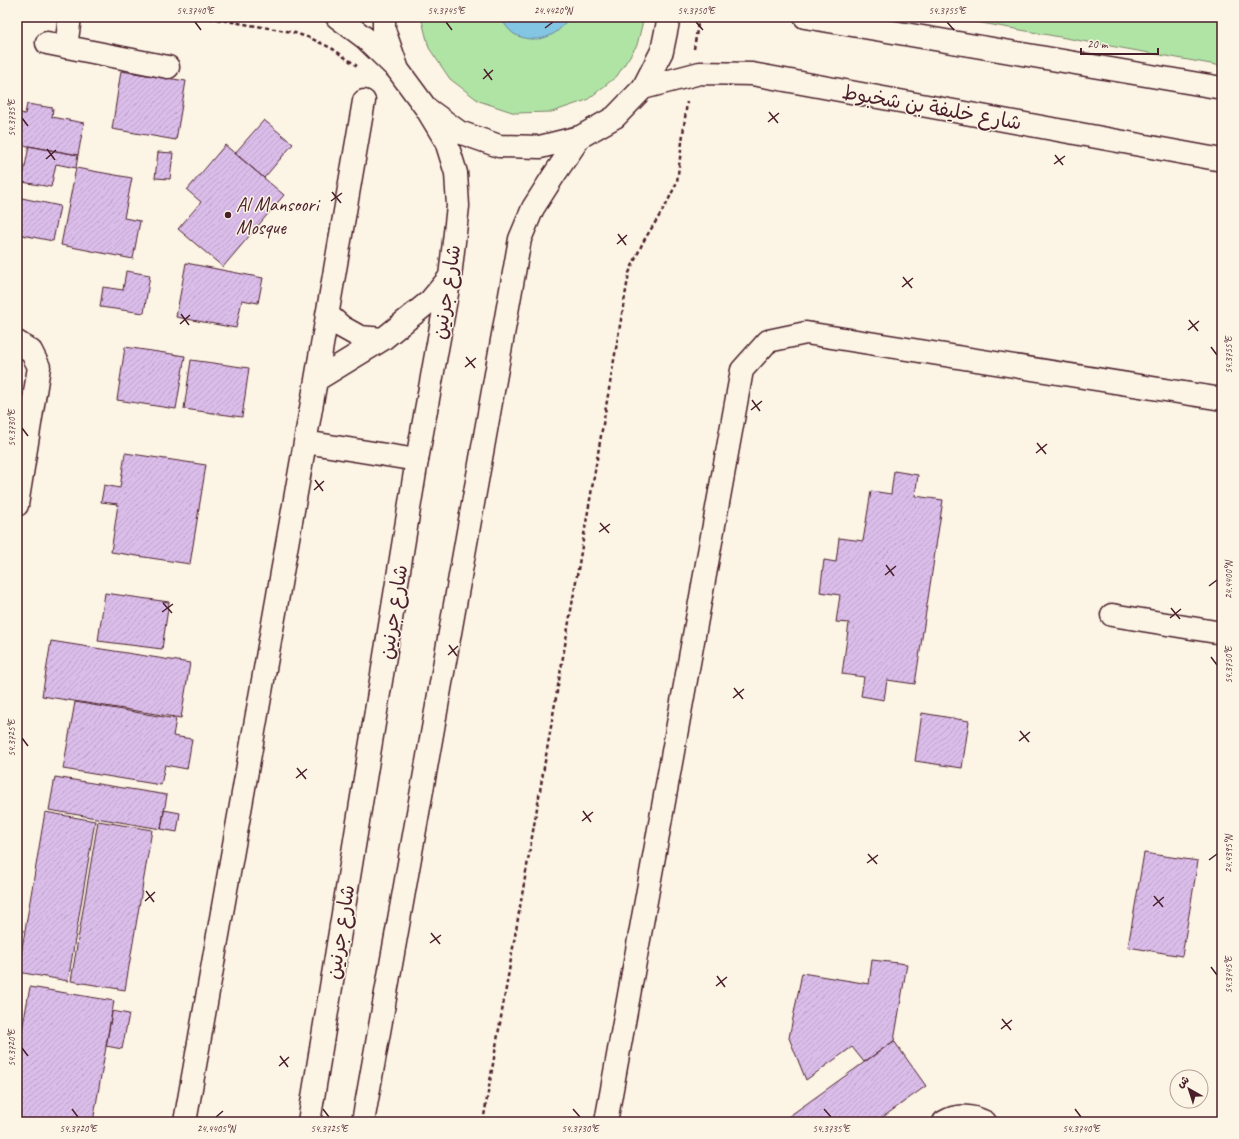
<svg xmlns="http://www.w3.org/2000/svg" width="1239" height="1139" font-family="Caveat,'Playpen Sans Arabic',sans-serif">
	<defs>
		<pattern id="building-hatch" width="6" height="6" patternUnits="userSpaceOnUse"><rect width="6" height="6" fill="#dbbdea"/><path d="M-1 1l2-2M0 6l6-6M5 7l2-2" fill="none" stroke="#bda2c9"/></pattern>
	</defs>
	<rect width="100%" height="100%" fill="#fcf5e5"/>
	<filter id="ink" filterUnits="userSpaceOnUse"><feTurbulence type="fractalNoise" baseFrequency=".025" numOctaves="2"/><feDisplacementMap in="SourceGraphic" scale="8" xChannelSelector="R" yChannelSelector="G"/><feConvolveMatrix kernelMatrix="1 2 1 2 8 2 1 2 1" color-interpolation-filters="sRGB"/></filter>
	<g filter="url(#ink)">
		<!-- grass -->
		<path fill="#b0e4a5" stroke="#7d8268" d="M421,17H644L637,45L617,76L587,100L552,112L515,113L479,101L450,79L429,48Z
			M948,17H1222V66Z"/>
		<!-- water -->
		<path fill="#83c6e4" stroke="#6c839a" d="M500,17H568C559,38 534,45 514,34C508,30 504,23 500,17Z"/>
		<!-- building -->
		<path fill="url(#building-hatch)" stroke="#4a1f2b" d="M121,71L186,81L176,140L112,129Z
			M27,104L53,108L52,117L84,123L78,155L17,144V112L25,114Z
			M264,120L293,144L264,178L235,153Z
			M225,145L284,195L223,267L178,229L201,202L187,190Z
			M29,146L78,155L76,168L56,164L51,187L22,182Z
			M158,152L173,153L170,179L155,178Z
			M76,168L132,178L124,218L140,221L133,259L61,245Z
			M17,197L60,206L53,241L17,234Z
			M186,263L263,278L258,303L242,300L236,328L176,317Z
			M126,271L150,275L144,313L100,307L103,287L123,290Z
			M125,347L185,356L176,409L117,400Z
			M191,360L249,368L242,417L184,409Z
			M125,453L206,465L190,564L111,552L118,504L101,502L104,485L120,488Z
			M894,471L918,475L915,496L943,500L915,684L887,680L884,700L861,696L864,677L842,674L849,623L836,622L840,595L820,592L824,560L836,562L839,538L863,541L871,491L891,494Z
			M105,593L169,602L162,649L98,641Z
			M51,641L190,663L181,718L42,696Z
			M75,702L176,719L173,736L192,739L187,769L165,765L161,785L63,769Z
			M922,713L969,721L962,768L915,761Z
			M55,777L167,795L161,829L49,810Z
			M164,810L180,813L177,832L161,829Z
			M45,812L95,821L68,981L18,972Z
			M98,821L152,830L125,990L71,981Z
			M1144,853L1198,861L1182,956L1128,947Z
			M872,960L907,964L894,1041L864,1062L852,1047L806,1080L789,1038L802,973L869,984Z
			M30,987L114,1001L93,1122H17V1106L20,1091H17V1057Z
			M112,1011L129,1014L122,1049L106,1046Z
			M894,1041L926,1086L876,1122H781Z"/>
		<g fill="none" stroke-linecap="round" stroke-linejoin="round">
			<defs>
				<path id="minor" d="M47,43L168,67
					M66,47L70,17
					M327,314L342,327L360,337L383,339
					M17,342L31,351L39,367L17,505
					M316,380L383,339L430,301L450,277
					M305,442L417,460
					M1112,615L1222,633
					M185,1122L316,380L364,101
					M606,1122L742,370L768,341L806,333L1222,399
					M944,1122C957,1114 972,1116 985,1122"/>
				<path id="major" d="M337,17L365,38L395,67
					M384,17V30L398,70L426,108L459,132L499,146L540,147L580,137L615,117L643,88L662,51L669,17
					M805,17L1222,88
					M643,88L700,73L752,74L1222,160
					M309,1122L417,460L450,277L458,206L456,173L446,141L426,108
					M363,1122L520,239L533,208L554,175L580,137"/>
			</defs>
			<!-- minor casing -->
			<use href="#minor" stroke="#4a1f2b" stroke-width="25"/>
			<!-- major casing -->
			<use href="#major" stroke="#4a1f2b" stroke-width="25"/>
			<!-- path -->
			<path stroke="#4a1f2b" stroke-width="2.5" stroke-dasharray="4 3" stroke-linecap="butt" d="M203,17L292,32L310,38L333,49L357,66
				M694,49L699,17
				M483,1122L629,273L643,242L666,205L677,182L687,102"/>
			<!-- minor -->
			<use href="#minor" stroke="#fcf5e5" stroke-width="22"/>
			<!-- major -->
			<use href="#major" stroke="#fcf5e5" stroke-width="22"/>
		</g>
	</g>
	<!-- ticks -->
	<path fill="none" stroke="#4a1f2b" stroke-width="1.5" d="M195,22L201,30M446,22L452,30M696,22L703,30M947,22L954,30M545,28L553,22M484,69L492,80M483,79L493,70M769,112L778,123M22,118L28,126M768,122L779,113M47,149L55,160M1055,155L1063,165M46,159L56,150M1054,164L1065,156M332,192L341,203M331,201L342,193M618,234L626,245M617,244L627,235M903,277L912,288M902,287L913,278M181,314L189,325M1189,320L1198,331M180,324L190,315M1188,330L1199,321M1211,347L1217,355M466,357L475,368M465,367L476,358M752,400L760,411M751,410L762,401M22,428L28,436M1037,443L1046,454M1036,453L1047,444M315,480L323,491M314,490L324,481M600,523L609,533M599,532L610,524M886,565L894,576M885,575L896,566M1209,586L1217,580M163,603L172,613M1171,608L1180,619M162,612L173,604M1170,618L1181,609M449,645L457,656M448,655L458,646M1211,657L1217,665M734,688L743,699M733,698L744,689M1020,731L1029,742M22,738L28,746M1019,741L1030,732M297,768L306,779M296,778L307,769M583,811L591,822M582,821L593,812M868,854L877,864M1209,860L1217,854M867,863L878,855M146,891L154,902M1154,896L1163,907M145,901L155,892M1153,906L1164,897M431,933L440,944M430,943L441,935M1211,967L1217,975M717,976L725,987M716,986L727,977M1002,1019L1011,1030M1001,1029L1012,1020M22,1048L28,1056M280,1056L288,1067M279,1066L289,1057M72,1109L78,1117M323,1109L329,1117M573,1109L580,1117M824,1109L831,1117M1075,1109L1081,1117M216,1117L223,1111"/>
	<!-- markers -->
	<circle fill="#4a1f2b" stroke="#fcf5e5" stroke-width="1.5" cx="228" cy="215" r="4"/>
	<g text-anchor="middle" stroke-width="3" stroke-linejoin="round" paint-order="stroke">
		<!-- street labels -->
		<g font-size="20" fill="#4a1f2b" stroke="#fcf5e5">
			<text transform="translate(932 107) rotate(10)" y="7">شارع خليفة بن شخبوط</text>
			<text transform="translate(446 292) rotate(-81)" y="7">شارع جرنين</text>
			<text transform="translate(393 612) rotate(-81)" y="7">شارع جرنين</text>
			<text transform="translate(340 932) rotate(-81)" y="7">شارع جرنين</text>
		</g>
		<!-- poi labels -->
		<g font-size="20" fill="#4a1f2b" stroke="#fcf5e5" text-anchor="start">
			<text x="236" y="211">Al Mansoori<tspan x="236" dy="23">Mosque</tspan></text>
		</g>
	</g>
	<!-- margin -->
	<rect width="1239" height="1139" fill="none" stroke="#fcf5e5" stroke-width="44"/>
	<!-- north arrow -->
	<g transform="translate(1189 1089) rotate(321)"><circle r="19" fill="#fcf5e5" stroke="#b59f9b"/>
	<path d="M0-3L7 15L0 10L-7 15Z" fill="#4a1f2b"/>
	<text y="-6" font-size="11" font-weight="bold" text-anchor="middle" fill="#4a1f2b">ش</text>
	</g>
	<!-- scale -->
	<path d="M1081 48v6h77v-6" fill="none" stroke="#4a1f2b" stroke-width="2"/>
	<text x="1087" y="48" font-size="12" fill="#4a1f2b" stroke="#fcf5e5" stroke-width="3" paint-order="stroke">20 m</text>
	<rect x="22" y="22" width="1195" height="1095" fill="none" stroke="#4a1f2b" stroke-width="1.5"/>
	<g font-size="10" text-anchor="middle" fill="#4a1f2b">
		<text x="195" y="14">54.3740°E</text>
		<text x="446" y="14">54.3745°E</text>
		<text x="553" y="14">24.4420°N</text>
		<text x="696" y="14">54.3750°E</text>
		<text x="947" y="14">54.3755°E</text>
		<text transform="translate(11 118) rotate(-90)" y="4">54.3735°E</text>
		<text transform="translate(1228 355) rotate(-90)" y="4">54.3755°E</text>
		<text transform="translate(11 428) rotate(-90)" y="4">54.3730°E</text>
		<text transform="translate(1228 580) rotate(-90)" y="4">24.4400°N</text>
		<text transform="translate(1228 665) rotate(-90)" y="4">54.3750°E</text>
		<text transform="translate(11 738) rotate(-90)" y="4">54.3725°E</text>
		<text transform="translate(1228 854) rotate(-90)" y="4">24.4395°N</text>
		<text transform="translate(1228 975) rotate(-90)" y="4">54.3745°E</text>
		<text transform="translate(11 1048) rotate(-90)" y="4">54.3720°E</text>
		<text x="78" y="1132">54.3720°E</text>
		<text x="216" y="1132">24.4405°N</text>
		<text x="329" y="1132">54.3725°E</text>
		<text x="580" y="1132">54.3730°E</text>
		<text x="831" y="1132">54.3735°E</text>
		<text x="1081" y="1132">54.3740°E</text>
	</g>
</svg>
